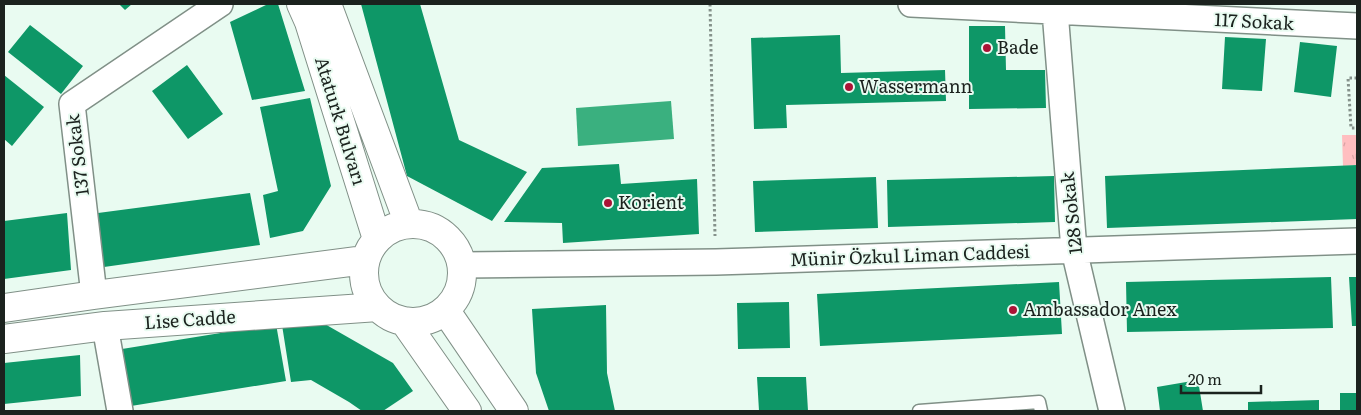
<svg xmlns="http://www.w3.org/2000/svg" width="1361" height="415" font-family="Literata,serif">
	<defs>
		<pattern id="grass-tufts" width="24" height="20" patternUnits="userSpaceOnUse" patternTransform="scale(1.25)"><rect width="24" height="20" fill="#ffbec0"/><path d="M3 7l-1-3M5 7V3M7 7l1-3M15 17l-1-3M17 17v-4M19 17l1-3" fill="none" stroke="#daa3a5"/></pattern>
	</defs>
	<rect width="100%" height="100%" fill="#e9fbf1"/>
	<!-- grass -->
	<path fill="url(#grass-tufts)" d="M1342,135H1357V165L1343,166Z"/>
	<!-- water -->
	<path fill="#3ab07f" d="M671,101L674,139L578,146L576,108Z"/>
	<!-- building -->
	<path fill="#0e9767" d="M119,4H132L125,10Z
		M268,4H278L305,91L252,100L230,22Z
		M361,4H420L459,140L527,172L492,221L407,176Z
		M30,25L83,66L61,94L8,52Z
		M969,26H1005L1006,70H1045L1046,108L969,109Z
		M840,35L841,73L945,70L946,101L786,105L787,128L754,129L751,38Z
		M1225,37L1266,39L1262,91L1222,89Z
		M1300,42L1337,46L1331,97L1294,92Z
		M187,65L223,114L188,139L152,91Z
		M4,75L44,107L12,146L4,139Z
		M310,98L331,186L303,231L270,238L263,195L278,191L260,107Z
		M619,164L621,184L697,179L699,234L563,243L562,223L504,222L542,168Z
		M1357,165V219L1107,228L1105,176Z
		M1054,176L1055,222L888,227L887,180Z
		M876,177L878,228L755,232L753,181Z
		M250,193L260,245L104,267L98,213Z
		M67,213L71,270L4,279V221Z
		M1331,277L1333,328L1127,332L1126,282Z
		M1349,277H1357V326H1352Z
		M1059,282L1062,334L820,346L817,294Z
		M789,302L790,348L738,349L737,303Z
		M606,305L607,373L615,411H549L536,373L532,309Z
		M316,319L393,363L413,391L383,411H362L349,402L311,380L291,382L282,325Z
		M276,324L286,381L131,406L122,349Z
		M80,355L81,396L4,404V363Z
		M757,377H806L808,411H759Z
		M1198,380L1203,411H1160L1157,387Z
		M1340,393H1357V411H1340Z
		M1319,400V411H1248V402Z"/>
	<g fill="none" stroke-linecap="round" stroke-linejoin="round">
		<defs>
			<path id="lane" d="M919,411L1039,402L1041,411"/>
			<path id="street" d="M911,4L1357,26
				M1053,4L1055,11L1074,250L1112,411
				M463,265L716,262L1357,241
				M94,295L72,104L220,4
				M105,326L120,411"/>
			<path id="secondary" d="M301,4L309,22L377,239
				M327,4L409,224
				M364 273a49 49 0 1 1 98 0a49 49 0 1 1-98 0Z
				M4,308L94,295L365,260
				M446,311L514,411
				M404,321L467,411
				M4,339L105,326L378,307"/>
		</defs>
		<!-- lane casing -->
		<use href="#lane" stroke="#809087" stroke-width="15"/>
		<!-- street casing -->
		<use href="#street" stroke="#809087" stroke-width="28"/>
		<!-- secondary casing -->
		<use href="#secondary" stroke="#809087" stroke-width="30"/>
		<!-- path -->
		<path stroke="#85928b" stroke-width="3" stroke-dasharray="2.5 2.5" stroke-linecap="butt" d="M710,4L715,236
			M1357,78H1348L1351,128H1357"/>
		<!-- lane -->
		<use href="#lane" stroke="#fff" stroke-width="12"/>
		<!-- street -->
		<use href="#street" stroke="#fff" stroke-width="25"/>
		<!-- secondary -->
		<use href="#secondary" stroke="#fff" stroke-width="28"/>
	</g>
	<!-- markers -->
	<g fill="#aa1436" stroke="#e9fbf1" stroke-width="2">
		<circle cx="987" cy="48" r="5"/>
		<circle cx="849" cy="87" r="5"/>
		<circle cx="608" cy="203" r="5"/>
		<circle cx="1013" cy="310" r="5"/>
	</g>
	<g text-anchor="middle" stroke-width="4" stroke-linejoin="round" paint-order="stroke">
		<!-- street labels -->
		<g font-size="18" fill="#1b221e" stroke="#e9fbf1">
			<text transform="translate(1254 22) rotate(3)" y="6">117 Sokak</text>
			<text transform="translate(340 121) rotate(73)" y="6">Ataturk Bulvarı</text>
			<text transform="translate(78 155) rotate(-97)" y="6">137 Sokak</text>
			<text transform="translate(1072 213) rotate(-96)" y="6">128 Sokak</text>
			<text transform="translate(910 256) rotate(-2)" y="6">Münir Özkul Liman Caddesi</text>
			<text transform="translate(190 320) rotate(-4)" y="6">Lise Cadde</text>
		</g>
		<!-- poi labels -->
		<g font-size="18" fill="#1b221e" stroke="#e9fbf1" text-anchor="start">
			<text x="997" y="54">Bade</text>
			<text x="859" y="93">Wassermann</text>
			<text x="618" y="209">Korient</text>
			<text x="1023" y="316">Ambassador Anex</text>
		</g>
	</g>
	<!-- border -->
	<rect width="1361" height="415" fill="none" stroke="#1b221e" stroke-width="10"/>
	<!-- scale -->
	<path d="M1181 385v8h80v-8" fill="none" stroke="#1b221e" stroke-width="2.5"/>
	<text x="1188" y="385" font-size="15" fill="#1b221e" stroke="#e9fbf1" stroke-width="4" paint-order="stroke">20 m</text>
</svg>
